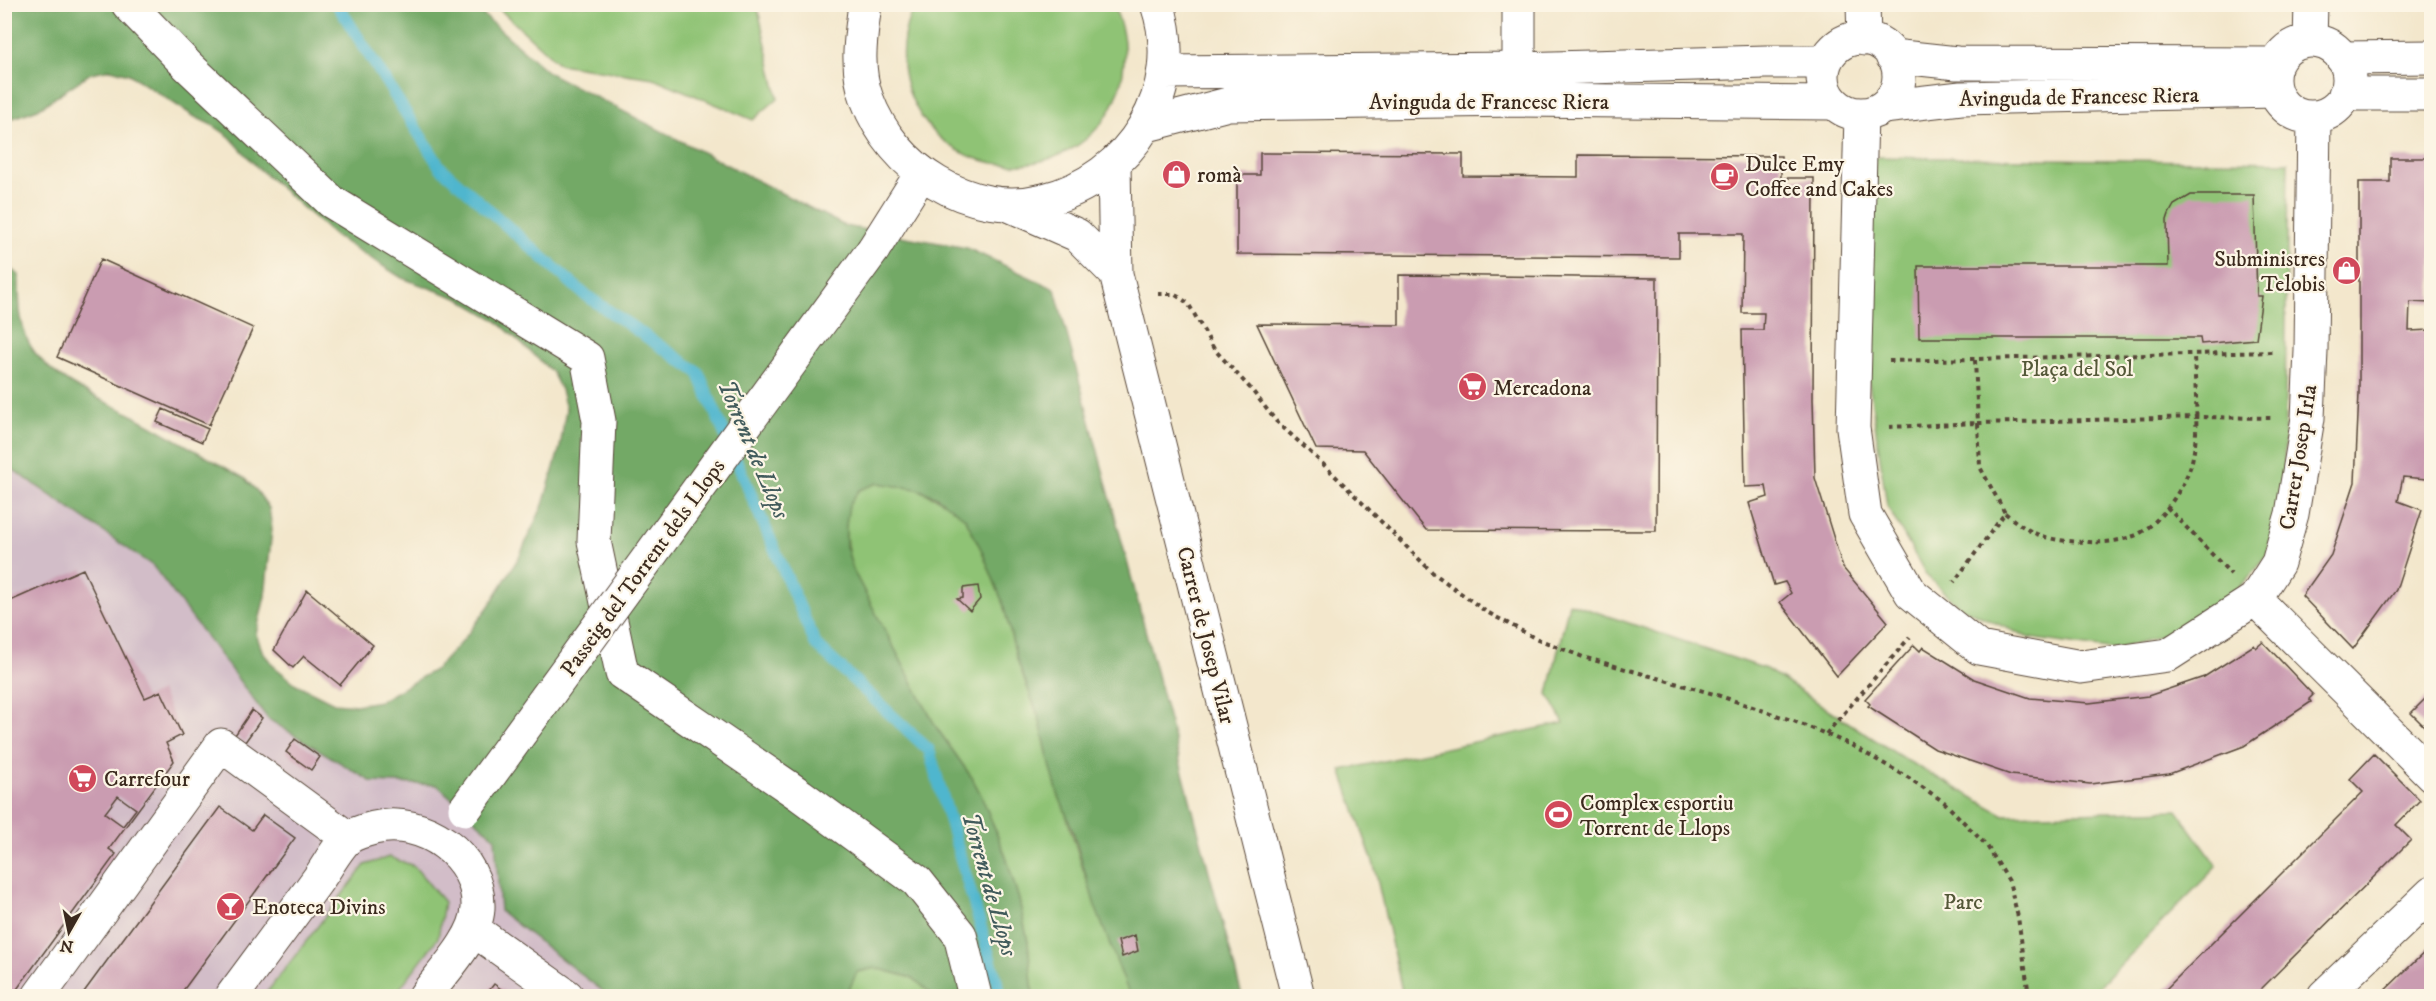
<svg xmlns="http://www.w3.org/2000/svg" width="2436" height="1001" font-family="'IM FELL DW Pica',serif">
	<rect width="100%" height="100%" fill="#fcf5e5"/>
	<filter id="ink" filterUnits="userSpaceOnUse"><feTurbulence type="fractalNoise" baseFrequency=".0167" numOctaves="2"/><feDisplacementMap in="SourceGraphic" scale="12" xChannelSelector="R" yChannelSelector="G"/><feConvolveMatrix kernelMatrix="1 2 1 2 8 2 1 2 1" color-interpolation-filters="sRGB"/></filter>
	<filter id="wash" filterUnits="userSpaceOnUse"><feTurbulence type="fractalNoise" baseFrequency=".008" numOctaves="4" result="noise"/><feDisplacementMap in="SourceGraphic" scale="24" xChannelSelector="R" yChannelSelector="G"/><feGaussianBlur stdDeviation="1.35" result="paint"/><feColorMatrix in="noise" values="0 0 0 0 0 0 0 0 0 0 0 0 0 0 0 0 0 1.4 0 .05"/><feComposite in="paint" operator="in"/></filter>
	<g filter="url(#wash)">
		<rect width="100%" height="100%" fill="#f3e7cc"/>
		<!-- industrial -->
		<path fill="#d2bdc8" d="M4,464L153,566L268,719L372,782L437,785L495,838L500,911L609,996H5Z"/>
		<!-- green -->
		<path fill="#8fc374" stroke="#657649" stroke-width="1.5" d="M495,5H757L778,98L753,120L653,78L559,64Z
			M915,5H1113C1122,23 1126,42 1124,62C1116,183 947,203 908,89C899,62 901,30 915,5Z
			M1867,157L2288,162L2284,491L2266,558L2236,591L2188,628L2114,650L2029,638L1960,607L1927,576L1887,506L1864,348Z
			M878,483L917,489L950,505L965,518L982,551L1003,603L1017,659L1040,721L1048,757L1083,869L1130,996H1033L1028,942L1019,900L1006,857L981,795L972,778L936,727L853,570C846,549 838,504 861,489C865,486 873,485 878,483Z
			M1569,603L1766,669L1906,760L2004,815L2177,810L2217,866L2090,996H1403L1374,865L1341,770L1564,723L1548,694Z
			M389,857L414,866L444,902L438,938L394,996H264L365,865Z
			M876,968L913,978L934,996H846L857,972Z"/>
		<!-- forest -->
		<path fill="#73a966" stroke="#576a42" stroke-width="1.5" d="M5,5H472L549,73L845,226L967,248L1055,289L1242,996H1130L1095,906L1073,831L1058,794L1048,757L1040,721L1017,659L1003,603L982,551L965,518L935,496L917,489L878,483L859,490L849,505L846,525V546L853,570L936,727L972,778L981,795L1006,857L1019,900L1028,942L1033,996H934L913,978L876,968L857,972L846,996H609L500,911L495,838L437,785L372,782L268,719L153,566L5,464L4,265L19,275C19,302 18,331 36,354C61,385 98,397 132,415C169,435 206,457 244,478L257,491L269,508L272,529L265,596L256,634L263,653L276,668L296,684L334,703L356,705L380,701L436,669L464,639L489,606L519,557L543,505L560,447L566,409L561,390L552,372L496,320L460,299L402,278L335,236L257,167L230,137L214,126L195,117L129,74L111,69L91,73L38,109L5,121Z"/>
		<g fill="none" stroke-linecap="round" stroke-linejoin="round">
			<!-- stream -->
			<path stroke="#4fb6ce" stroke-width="12" d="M337,4L440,167L584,294L698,372L816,645L929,750L1001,996"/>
		</g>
		<g id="blocks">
			<!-- building -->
			<path fill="#ca9cb1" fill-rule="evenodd" d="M1260,153L1463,154V176L1578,177V155L1781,156V178H1814L1813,399L1815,478L1843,568L1888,622L1837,676L1780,602L1791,593L1785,582L1774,585L1749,503L1768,497L1766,486L1745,487L1742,330H1763L1764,313H1742L1743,234H1679V257L1237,254V175H1260Z
				M2390,158H2432V303L2410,302L2409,331L2432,330V409L2427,479L2403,477L2398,501L2422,510L2396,590L2353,649L2302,596L2331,555L2355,482L2359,393V182H2390Z
				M2191,195H2254L2257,296H2262L2256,339L2201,344L2200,338H1919L1918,266H2168L2167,220L2169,214L2174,205Z
				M101,259L253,328L209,425L57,357Z
				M1399,275L1657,278L1656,531L1426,530L1363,450L1316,449L1257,324L1399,325Z
				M163,409L208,429L202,442L157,422Z
				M83,569L145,698L161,691L182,735L166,743L174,761L109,849L116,854L12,996H4V594L8,602ZM118,796L136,809L123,826L105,813Z
				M978,586L980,599L970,611L957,599L963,598V588Z
				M307,590L373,645L340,685L304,656L293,668L274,650Z
				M2263,642L2313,695L2309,699L2311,702L2244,746L2169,774L2090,784L2011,775L1935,749L1868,706L1870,704L1865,699L1914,645L1920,651L1923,647L1974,679L2030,698L2089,703L2148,696L2204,677L2254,645L2256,648Z
				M2432,692V734L2411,713Z
				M252,710L262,718L245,742L235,735Z
				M295,739L320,757L311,770L286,752Z
				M2374,754L2420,800L2396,825L2411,840L2254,996H2159L2363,792L2350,779Z
				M220,807L252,830L263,815L295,838L179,996H81Z
				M1135,935L1138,951L1122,957L1118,941Z
				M2432,945V996H2379Z
				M494,984L511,996H485Z"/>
		</g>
	</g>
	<g filter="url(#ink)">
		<use href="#blocks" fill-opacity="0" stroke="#574638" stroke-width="1.5"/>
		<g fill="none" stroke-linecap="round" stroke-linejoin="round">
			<defs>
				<path id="minor" d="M128,4L188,66L332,202L587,358L599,421L594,541L622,673L800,795L917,881L960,935L975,996
					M865,4C861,36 855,68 867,99C892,168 969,219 1044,200C1130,179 1187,91 1157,4
					M1863,4L1864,39
					M1823 76a38 38 0 1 1 76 0a38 38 0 1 1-76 0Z
					M2310,41L2311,4
					M2273 79a38 38 0 1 1 76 0a38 38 0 1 1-76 0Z
					M1892,56L1957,63L2276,64
					M2342,58L2432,57
					M1164,72L1518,69L1766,62H1825
					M1519,90V4
					M2345,94H2432
					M1883,107L1961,98L2275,91
					M1861,114L1853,428L1865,514L1911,593L1979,648L2081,667L2168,655L2255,599L2278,563L2292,514L2308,418L2311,351L2314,117
					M1147,125L1228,104L1519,100L1833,103
					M1114,165L1116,274L1298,996
					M1009,205L1077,235L1116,274
					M873,250L921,174
					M2255,599L2432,775
					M474,930L567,996
					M39,996L221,745L348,838
					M232,996C261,957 290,918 319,878C327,867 338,846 348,838C355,833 366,830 374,828C423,816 480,855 478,908C477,938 442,973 425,996
					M2324,996L2432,893"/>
			</defs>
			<!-- minor casing -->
			<use href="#minor" stroke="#574638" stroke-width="35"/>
			<!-- path -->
			<path stroke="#574638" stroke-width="4" stroke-dasharray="4.5 4.5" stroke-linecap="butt" d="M1158,294H1174L1188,303L1214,349L1251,389L1276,421L1321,462L1432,572L1485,611L1535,638L1583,657L1714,694L1791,720L1826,734L1851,745L1909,778L1944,802L1987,846L2009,881L2018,917L2029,996
				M1975,360L1978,423L2196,417L2271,418
				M1889,361L2275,352
				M1889,427L1978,423L1980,467L2005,513L1954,582
				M2167,507L2231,574
				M2005,513C2034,538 2051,541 2089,542C2104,543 2120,541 2134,536C2159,526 2186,486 2192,461C2200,427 2195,390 2194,355
				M1826,734L1910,637"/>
			<!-- minor -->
			<use href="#minor" stroke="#fff" stroke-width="33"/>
			<defs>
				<path id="minor-bridge" d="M465,809L873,250"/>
			</defs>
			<!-- minor-bridge casing -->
			<use href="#minor-bridge" stroke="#574638" stroke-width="35" stroke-linecap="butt"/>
			<!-- minor-bridge -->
			<use href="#minor-bridge" stroke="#fff" stroke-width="33"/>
		</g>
	</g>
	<!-- icons -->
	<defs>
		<symbol id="shop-disc" viewBox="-11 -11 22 22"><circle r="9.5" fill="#d1495b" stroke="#fcf5e5"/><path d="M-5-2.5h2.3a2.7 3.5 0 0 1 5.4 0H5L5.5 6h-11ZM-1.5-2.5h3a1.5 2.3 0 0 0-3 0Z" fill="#fff"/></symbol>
		<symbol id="cafe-disc" viewBox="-11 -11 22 22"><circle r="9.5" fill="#d1495b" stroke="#fcf5e5"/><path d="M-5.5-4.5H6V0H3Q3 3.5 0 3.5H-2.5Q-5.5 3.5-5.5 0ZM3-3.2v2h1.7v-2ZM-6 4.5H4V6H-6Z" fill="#fff"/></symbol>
		<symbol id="supermarket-disc" viewBox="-11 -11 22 22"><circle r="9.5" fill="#d1495b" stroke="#fcf5e5"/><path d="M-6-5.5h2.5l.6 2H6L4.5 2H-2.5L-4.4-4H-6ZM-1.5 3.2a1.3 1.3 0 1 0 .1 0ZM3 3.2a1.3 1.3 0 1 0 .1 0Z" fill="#fff"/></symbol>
		<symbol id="stadium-disc" viewBox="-11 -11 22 22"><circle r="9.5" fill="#d1495b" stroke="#fcf5e5"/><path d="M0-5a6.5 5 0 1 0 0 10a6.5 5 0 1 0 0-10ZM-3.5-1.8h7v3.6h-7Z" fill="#fff"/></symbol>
		<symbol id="bar-disc" viewBox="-11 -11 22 22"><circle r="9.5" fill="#d1495b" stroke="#fcf5e5"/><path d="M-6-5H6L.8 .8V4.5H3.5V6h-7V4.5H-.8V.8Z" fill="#fff"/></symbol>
	</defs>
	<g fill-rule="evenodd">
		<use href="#shop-disc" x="1160" y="158" width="33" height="33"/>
		<use href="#cafe-disc" x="1708" y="160" width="33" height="33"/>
		<use href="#shop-disc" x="2330" y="254" width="33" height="33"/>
		<use href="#supermarket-disc" x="1456" y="370" width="33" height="33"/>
		<use href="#supermarket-disc" x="66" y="762" width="33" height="33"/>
		<use href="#stadium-disc" x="1542" y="798" width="33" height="33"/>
		<use href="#bar-disc" x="214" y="890" width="33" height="33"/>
	</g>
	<g text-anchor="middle" stroke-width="4.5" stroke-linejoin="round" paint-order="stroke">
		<!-- street labels -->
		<g font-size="22" fill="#3b2a1e" stroke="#fcf5e5">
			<text transform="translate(2079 96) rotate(-1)" y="8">Avinguda de Francesc Riera</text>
			<text x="1489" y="109">Avinguda de Francesc Riera</text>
			<text transform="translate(2297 457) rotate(-81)" y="8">Carrer Josep Irla</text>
			<text transform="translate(642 567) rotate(-54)" y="8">Passeig del Torrent dels Llops</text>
			<text transform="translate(1207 635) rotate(76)" y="8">Carrer de Josep Vilar</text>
		</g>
		<!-- poi labels -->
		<g font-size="22" fill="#3b2a1e" stroke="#fcf5e5" text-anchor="start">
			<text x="1745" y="171">Dulce Emy<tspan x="1745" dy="25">Coffee and Cakes</tspan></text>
			<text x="1197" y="182">romà</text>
			<text x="2325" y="266" text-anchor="end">Subministres<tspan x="2325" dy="25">Telobis</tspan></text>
			<text x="1493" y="395">Mercadona</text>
			<text x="104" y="786">Carrefour</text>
			<text x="1580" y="810">Complex esportiu<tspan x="1580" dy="25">Torrent de Llops</tspan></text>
			<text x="252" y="914">Enoteca Divins</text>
		</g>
		<!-- park labels -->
		<g font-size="22" fill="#545838" stroke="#fcf5e5">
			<text x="2077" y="376">Plaça del Sol</text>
			<text x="1963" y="909">Parc</text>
		</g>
		<!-- water labels -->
		<g font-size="24" font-style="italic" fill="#425b5c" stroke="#fcf5e5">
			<text transform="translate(754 449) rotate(67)" y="8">Torrent de Llops</text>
			<text transform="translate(990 884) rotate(74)" y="8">Torrent de Llops</text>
		</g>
	</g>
	<!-- margin -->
	<rect width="2436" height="1001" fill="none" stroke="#fcf5e5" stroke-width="24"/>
	<!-- north arrow -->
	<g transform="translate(69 932) rotate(189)" stroke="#fcf5e5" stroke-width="4.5" paint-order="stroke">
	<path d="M0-4.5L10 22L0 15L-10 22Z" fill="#3b2a1e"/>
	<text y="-9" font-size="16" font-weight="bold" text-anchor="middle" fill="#3b2a1e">N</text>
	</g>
</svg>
